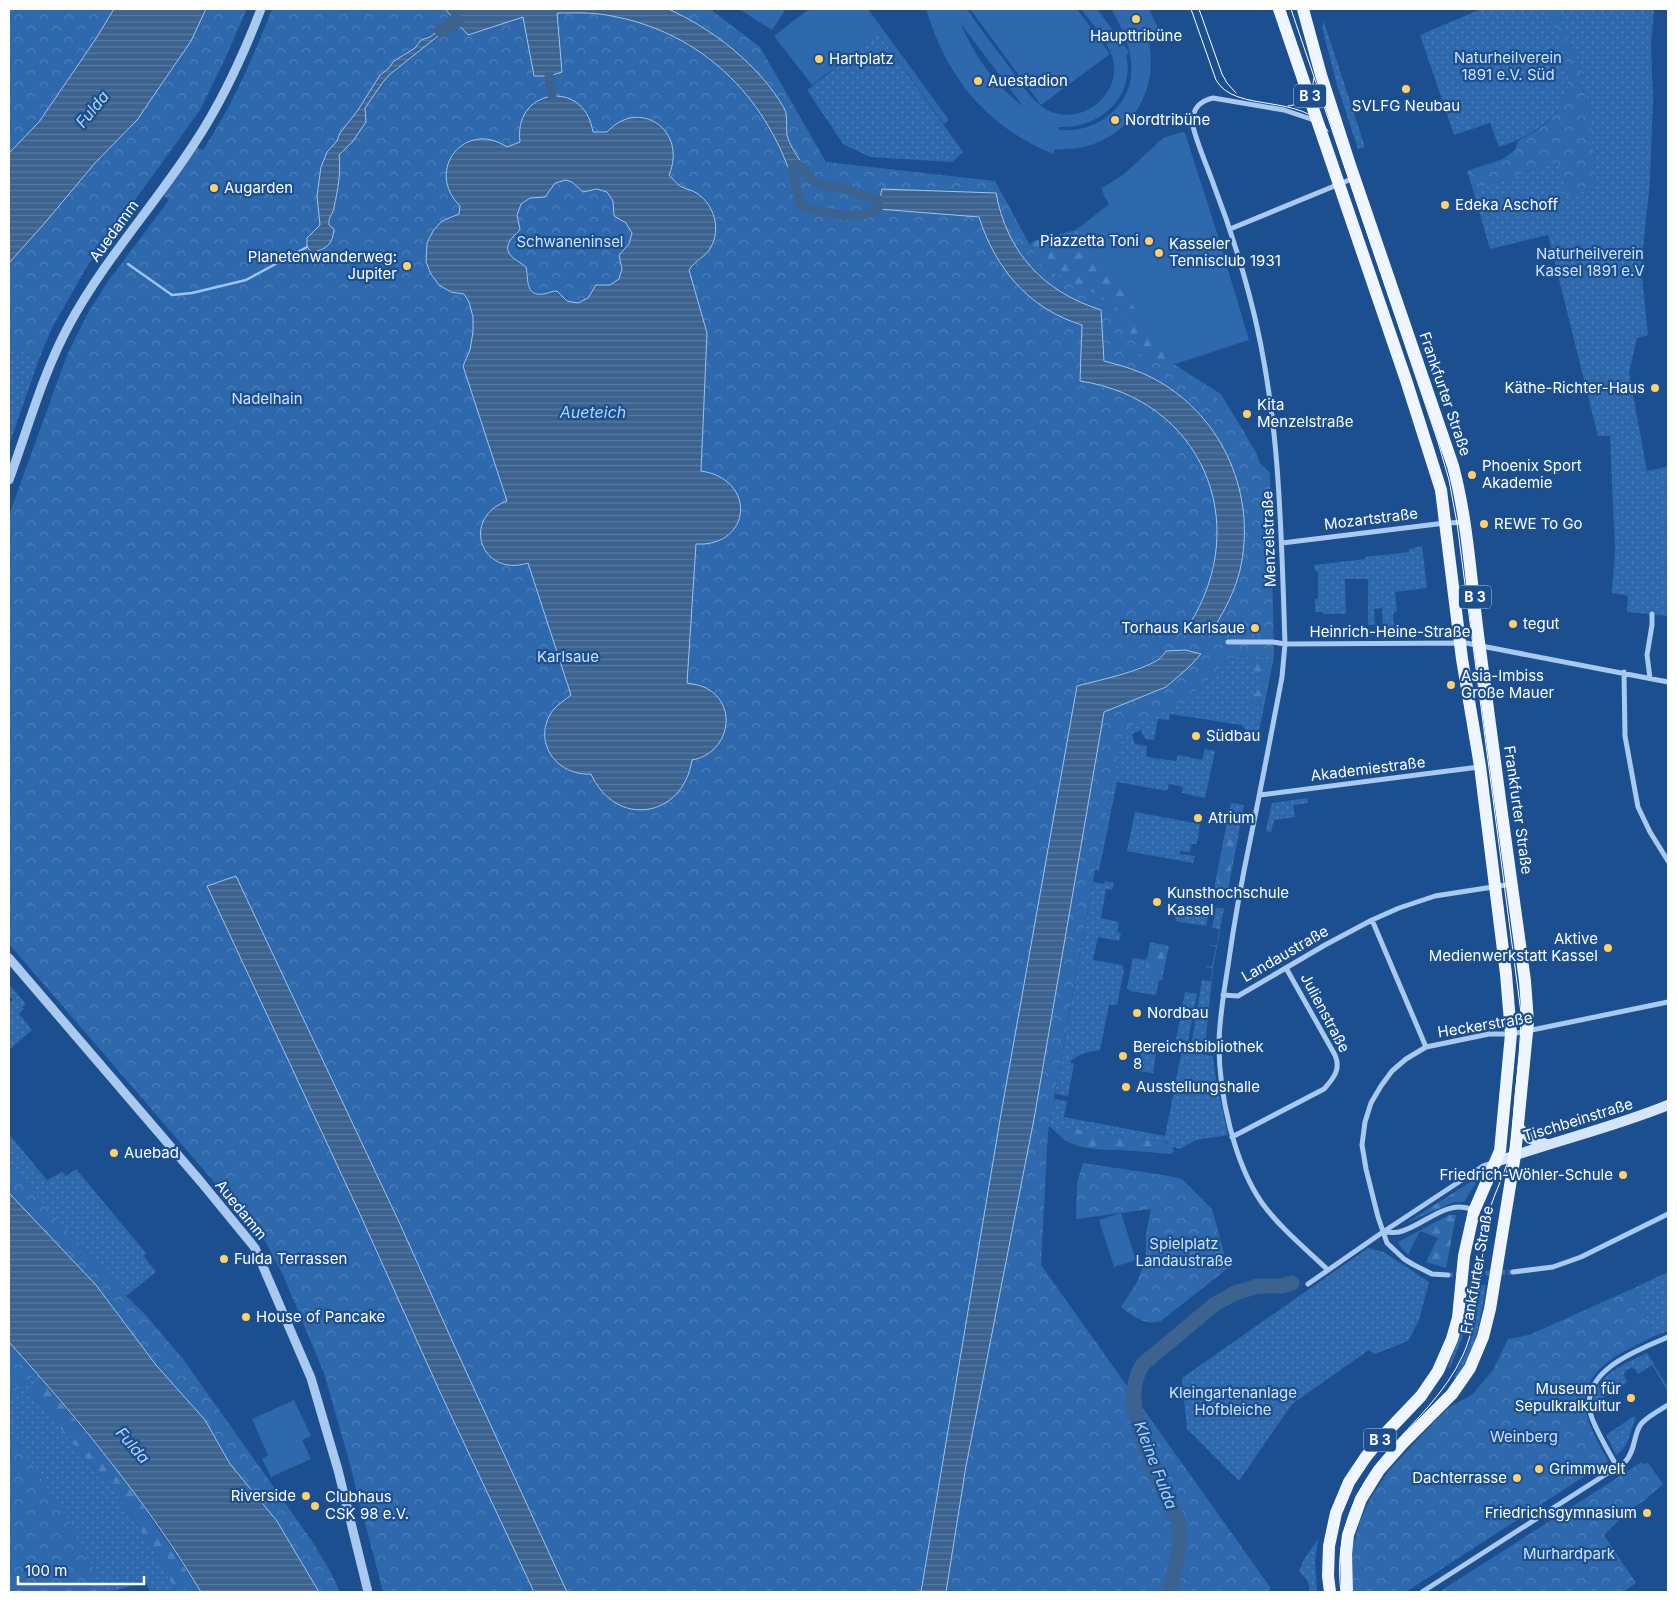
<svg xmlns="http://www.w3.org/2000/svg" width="1677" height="1601" font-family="Inter,sans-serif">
	<defs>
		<pattern id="grass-dots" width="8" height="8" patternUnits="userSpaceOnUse" patternTransform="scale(1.25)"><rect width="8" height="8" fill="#2e69ad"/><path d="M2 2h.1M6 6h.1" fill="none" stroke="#4d80b9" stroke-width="1.8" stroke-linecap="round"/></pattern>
		<pattern id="forest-firs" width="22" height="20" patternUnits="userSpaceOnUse" patternTransform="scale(1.25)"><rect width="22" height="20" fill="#2e69ad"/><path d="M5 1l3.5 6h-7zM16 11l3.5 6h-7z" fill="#4d80b9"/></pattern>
		<pattern id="park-crowns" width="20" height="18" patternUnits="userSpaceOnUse" patternTransform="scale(1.25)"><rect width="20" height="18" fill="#2e69ad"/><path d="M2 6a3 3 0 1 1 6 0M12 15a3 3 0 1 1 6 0" fill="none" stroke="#4d80b9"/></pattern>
		<pattern id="water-rules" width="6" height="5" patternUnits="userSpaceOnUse" patternTransform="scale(1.25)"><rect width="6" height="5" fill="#3c6290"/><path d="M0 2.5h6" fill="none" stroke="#597aa1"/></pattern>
	</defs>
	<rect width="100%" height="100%" fill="#1b4f8f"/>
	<!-- grass -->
	<path fill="url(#grass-dots)" d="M1481,9H1546C1555,28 1567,49 1569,71C1572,112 1534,136 1499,147L1490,123L1454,135L1420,35Z
		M1556,9H1654L1651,43L1653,100L1650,182L1641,267L1648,335L1637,338L1629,373L1647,471L1667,467L1668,471V616L1627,612L1628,596L1612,593L1615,550L1610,436H1598L1548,235L1490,249L1473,190L1558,161L1590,111L1581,84L1583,75L1579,64Z
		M1324,22L1365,147L1358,149L1337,85L1322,27Z
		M879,34L963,152L952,162L870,157L843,144L807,90Z
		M9,346L39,359L9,445Z
		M1422,546L1427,588L1395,592L1397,611L1393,613L1394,633H1383L1382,608L1374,609L1375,625H1368V579H1345L1346,614H1323V612H1315V599H1318V572L1315,571L1314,565L1365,559V557L1409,552V549Z
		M1274,656L1259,732L1246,730L1242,725L1170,714L1169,720L1158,719L1154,740L1145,739L1141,730L1132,734L1135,744L1147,746L1146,757L1176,761L1178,755L1202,760L1205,749L1215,751L1205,798L1182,793L1183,787L1169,784L1167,791L1117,782L1099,871L1095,870L1124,728C1150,717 1177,707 1199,689C1210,680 1219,668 1227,657Z
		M1307,798L1308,803L1293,805L1295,817L1274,820L1271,832L1266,831L1272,803Z
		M1231,803L1244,805L1227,896L1213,893Z
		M1135,812L1200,824L1197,844H1191L1190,852L1180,851V854L1195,856L1193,863L1127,851Z
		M1105,881L1114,883L1112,890L1106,889L1101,918L1119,922L1117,932L1121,933L1119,941L1098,937L1093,960L1122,965L1124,970L1117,1005H1109L1100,1050L1084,1053L1071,1060V1063L1074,1064L1068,1096L1055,1094L1093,882L1104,884Z
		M1202,904L1210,906L1206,926L1175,921L1177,910L1200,913Z
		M1216,908H1224L1213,968L1205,1048L1191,1046L1202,980L1211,981L1212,968L1205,967L1212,966L1216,947L1209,945H1217L1219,929L1212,928Z
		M1150,942L1169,946L1162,980H1159L1156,995L1130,991L1127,988L1133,958L1147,960Z
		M9,984L26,1004L22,1007L24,1009L19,1014L32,1030L9,1050V1004L13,1000L9,995Z
		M1185,992L1197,994L1188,1041L1176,1040Z
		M1143,1044L1157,1047L1153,1073L1138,1071Z
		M1182,1050L1213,1056L1216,1080L1228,1135L1196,1140L1180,1149L1172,1147L1168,1142L1162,1141L1145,1140L1108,1134L1059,1132V1135L1049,1126L1054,1099L1067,1101L1064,1117L1165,1136Z
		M9,1134L47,1180L62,1172L66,1176L76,1169L146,1253L144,1256L156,1272L126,1296L9,1166Z
		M1368,1248L1384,1252L1429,1282L1419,1320L1408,1341L1375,1354L1369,1350L1292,1404L1239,1481L1187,1429L1182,1378Z
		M1668,1272V1331L1655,1336L1634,1288Z
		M1469,1284L1473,1285L1466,1328L1450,1368L1448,1367L1463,1326Z
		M1481,1285H1486C1480,1323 1477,1345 1457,1379L1454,1377L1469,1346L1476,1321Z
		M1647,1353L1668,1388V1391L1652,1365L1638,1374L1635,1369C1630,1367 1626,1369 1624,1375L1627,1382L1594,1404C1589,1378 1628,1362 1647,1353Z
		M37,1373L42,1380L29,1391L125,1505L157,1556L176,1592H150L145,1581L112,1592H9V1396Z
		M1634,1416L1636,1419C1628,1433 1631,1445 1616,1455L1606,1435Z
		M1318,1539L1315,1560L1317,1592H1309C1310,1581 1306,1579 1299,1571L1304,1559Z"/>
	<!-- forest -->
	<path fill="url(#forest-firs)" d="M1076,230L1112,274L1172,363L1221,394L1257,454L1272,503L1273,561L1261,567L1160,376L1046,276L1026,251L1033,241Z
		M1249,659H1262L1271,664L1267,685L1264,691V698L1261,705L1257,708H1250L1247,702L1251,697L1257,692L1259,676L1251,668L1248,667Z
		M1230,835L1234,836C1234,848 1230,884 1222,891L1217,887C1218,875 1222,844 1230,835Z
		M1159,947L1164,951C1165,961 1164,970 1158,979H1154L1151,977V968L1146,966L1145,963C1146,956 1153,950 1159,947Z
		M1067,1128L1145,1140L1162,1141L1171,1144L1174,1151L1171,1154C1159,1153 1147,1152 1135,1151C1113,1149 1076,1153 1059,1135V1132Z
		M1480,1176L1464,1202H1454L1406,1223Z
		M1449,1215H1456L1446,1268L1426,1262L1438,1238L1420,1231L1408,1254L1403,1250L1398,1242Z
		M42,1380L126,1481L201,1592H176L157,1556L125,1505L29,1391Z"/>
	<!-- park -->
	<path fill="url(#park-crowns)" d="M9,9H114L95,40L39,122L9,153Z
		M206,9H247L223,63L200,110L88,265L52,328L39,359L9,346V263L43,225L95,163L137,120L191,41Z
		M272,9H710L760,47L826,162L995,181L1042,267L1115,303L1144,360L1172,365L1198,380L1219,400L1240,428L1258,461L1270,473L1274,656L1227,657C1219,668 1210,680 1199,689C1177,707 1150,717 1124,729L1095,870L1048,1132L1041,1265L1270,1587L1269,1592H383L349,1461L324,1373L283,1275L265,1241L9,944V515L67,355L87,315L106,284L169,200L162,195L196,147L203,150C232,106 253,58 272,9Z
		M1546,9H1556L1579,64L1583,75L1581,84L1590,111L1596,190L1566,195L1558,161L1473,190L1467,171L1503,159L1515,150L1518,141C1526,136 1537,131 1544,125C1586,89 1564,50 1546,9Z
		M1083,1163L1169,1176L1182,1179L1212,1209L1228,1268L1161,1321C1146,1326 1134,1317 1121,1307L1137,1282L1146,1258V1234L1151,1209L1076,1219L1077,1183Z
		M9,1166L126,1296L143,1312L183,1359L312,1541L330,1571L340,1592H319L277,1521L230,1464L205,1420L156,1365L96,1285L9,1193Z
		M1634,1288L1655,1336C1624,1351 1577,1370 1586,1412C1590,1429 1600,1446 1608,1461L1406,1592H1353L1351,1554L1360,1521L1370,1499L1389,1470L1437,1419L1448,1408L1472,1395L1493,1370L1508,1339L1529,1335Z
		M9,1342L37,1373L9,1396Z
		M9,1432L18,1444L67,1518L96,1575L99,1592H9Z
		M1642,1462L1643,1464L1648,1463L1663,1484L1645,1500L1630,1509L1604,1535L1636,1583L1623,1592H1443L1442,1590Z"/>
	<!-- pitch -->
	<path fill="#2e69ad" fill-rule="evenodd" d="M739,9H786L772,30Z
		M809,9H868L949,120L944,124L879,34L812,85L774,36Z
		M926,9H967C979,27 992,44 1005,61C1017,77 1029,100 1047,110C1081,127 1121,96 1113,60C1109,41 1092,24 1081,9H1097L1129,52L1126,55C1136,97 1099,129 1059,127V130C1089,133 1121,115 1129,86C1132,77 1132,64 1130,55C1128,39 1119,23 1111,9H1149L1159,30L1147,35C1165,97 1119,154 1055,149L1053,154C986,126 947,78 926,9ZM961,24L1023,106C995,86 974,55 961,24Z
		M970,9H1077L1110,54L1041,105Z
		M1182,132L1185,133L1217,233L1249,340L1172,365L1112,274L1076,230L1109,204L1104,196L1102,188L1123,175L1163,138Z
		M1121,1213L1136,1260L1114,1267L1099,1220Z
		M294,1400L311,1436L302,1440L311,1459L271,1477L262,1459L268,1455L252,1419Z"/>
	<!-- water -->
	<path fill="url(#water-rules)" stroke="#9cc4f0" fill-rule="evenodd" d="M114,9H206L191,41L137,120L95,163L43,225L9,263V153L39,122L95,40Z
		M445,9H668C712,28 760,66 784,108C788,115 786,126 787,135C789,144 796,154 801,162L789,170C759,88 694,29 606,15C590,12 573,13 557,13L562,72L549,76H534L523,17L468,35Z
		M440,29L443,32L389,75L383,82L365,108L366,122L353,141L339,155C341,172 338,190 334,207C333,215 328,216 329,225L334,229C333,244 326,250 312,252L307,247V238L320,225L317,196L319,181L321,167L327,152L337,141L340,133L358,110L380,75L388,69L394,61L415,48L421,40L430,37Z
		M552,96C575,95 589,109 593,132H607C639,97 688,130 669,175C672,178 676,183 680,186C685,189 693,190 698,194C714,205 721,229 711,247C706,257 695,260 689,270L707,333L701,471C757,479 752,547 696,544L687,683C693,684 700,685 706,688C740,706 728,754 692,760C683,818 616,829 591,774C556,776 531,741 553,710C558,704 565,700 571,695L528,563C481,578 460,518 507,501L463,366L470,350L473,332V317L469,302L464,294L451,292L439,285L431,274L426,262L427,243L433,231L442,221L459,214L460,206C424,170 465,119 507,147L520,142C517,119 528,100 552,96ZM566,180L572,182L583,192L597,189L607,192L613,201L614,216L626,223L632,233L629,244L619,255L622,269L619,279L610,285H596L588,298L578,303L567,301L557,291C552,291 549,293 544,294C524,297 529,278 526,267C518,260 499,254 512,238C515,234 518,233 520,229L517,215L521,204L530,198L545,197L555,183Z
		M882,189L996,193C1007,253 1044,292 1101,310L1104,361C1123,366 1141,371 1158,381C1224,418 1257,497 1240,570C1235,590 1226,608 1215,626L1189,625C1254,522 1201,399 1080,381L1082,325C1029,309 995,268 979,217L878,209Z
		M1185,650L1201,654L1189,667L1166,687L1104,712L1034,1119L966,1466L946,1592H921L1001,1114L1077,686C1100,680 1138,672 1158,660C1161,658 1164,654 1166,651Z
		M236,876L400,1224L454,1345L567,1592H534L440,1392L359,1212L207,886Z
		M9,1193L96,1285L156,1365L205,1420L230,1464L277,1521L319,1592H201C147,1502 79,1420 9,1342Z"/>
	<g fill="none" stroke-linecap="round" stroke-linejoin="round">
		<!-- stream -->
		<path stroke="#9cc4f0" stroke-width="2.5" d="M128,264L172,295L192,293L246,280L307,247"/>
		<!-- canal -->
		<path stroke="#3c6290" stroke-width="9" d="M549,76L552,96
			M798,164L814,181L825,186L842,188L879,200
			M792,168L800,204L805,208C828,212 858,222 878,209"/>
		<!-- river -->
		<path stroke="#3c6290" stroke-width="15" d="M442,30L456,21
			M1169,1592C1175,1571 1182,1546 1179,1524C1177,1514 1170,1504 1166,1495C1151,1461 1118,1400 1143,1364L1215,1304L1235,1293L1258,1286H1282L1292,1283"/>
		<!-- minor-tunnel -->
		<path stroke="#3d69a0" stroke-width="5" stroke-dasharray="5 2.5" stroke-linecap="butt" d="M1448,1275L1513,1272"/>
		<!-- minor -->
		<path stroke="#a9c9ee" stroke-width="5" d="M1314,120L1284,110L1213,98C1200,101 1193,108 1192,122C1196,142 1206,163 1213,183C1227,219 1239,256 1249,294C1280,409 1281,526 1285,644L1282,677C1272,730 1262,783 1251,836C1242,879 1234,923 1228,966C1224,992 1219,1019 1219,1045C1219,1094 1234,1163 1262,1203C1280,1228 1306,1249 1328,1270
			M1230,229L1354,178
			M1282,543L1437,524L1463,522
			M1228,642H1273L1285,644L1466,643L1668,682
			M1624,672L1625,736L1638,807L1650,832L1668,861
			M1650,678L1647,655L1652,625V614
			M1260,795L1479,767
			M1372,920L1426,1047
			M1223,995L1238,996L1325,945L1372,920L1399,908L1435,896L1512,884
			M1232,1137L1324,1089C1334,1078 1341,1069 1335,1055L1286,968
			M1383,1232C1388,1232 1394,1233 1399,1232C1424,1226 1446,1198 1473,1210
			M1513,1272L1553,1267L1581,1257L1668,1214
			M1448,1275L1432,1274L1414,1265L1404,1259L1387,1243L1378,1217L1366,1169L1362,1145L1365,1122L1371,1103L1381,1086L1392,1071L1406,1059L1426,1047L1489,1034H1511L1527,1031L1668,1002
			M1308,1284L1383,1232L1483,1166L1493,1163
			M1617,1467C1610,1453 1592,1425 1590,1411C1582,1369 1639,1350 1668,1337
			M1422,1592L1625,1462C1636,1450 1633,1435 1641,1424C1648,1416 1660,1410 1668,1405"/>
		<!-- tertiary -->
		<path stroke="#a9c9ee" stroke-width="9" d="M9,480C28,428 43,373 69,325C104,260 154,206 194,144C222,102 243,56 261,9
			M9,958L201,1182L255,1248L311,1378L338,1470L368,1592"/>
		<!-- secondary -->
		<path stroke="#d6e6fa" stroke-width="10" d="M1518,1126L1530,1139L1547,1144
			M1496,1162C1553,1141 1612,1128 1668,1105"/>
		<!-- primary -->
		<path stroke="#f0f6ff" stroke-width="12" d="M1279,9L1406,380L1441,490L1462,659L1480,766L1506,974L1511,1034L1500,1151L1474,1211L1464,1256L1458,1318L1452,1339L1438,1371L1421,1396L1381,1438L1365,1458L1349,1482L1336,1513L1329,1546L1328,1576L1330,1592
			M1303,9L1321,75L1350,165L1453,466C1469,526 1471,588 1480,649C1494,760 1510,870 1525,981L1528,1022L1515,1155L1490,1309L1483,1337L1470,1368L1452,1394L1403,1443L1379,1470L1361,1499L1348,1535L1346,1554L1347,1592"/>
		<!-- tram -->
		<path stroke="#fff" stroke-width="1" d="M1191,9L1216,80C1235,114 1303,92 1328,131
			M1199,9L1222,74L1227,83L1236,93
			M1291,9L1438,442L1449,480L1457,523L1521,1013C1521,1040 1518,1068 1515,1096C1513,1116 1513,1137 1509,1156C1504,1178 1491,1198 1487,1221C1479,1266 1482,1312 1463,1355C1445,1394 1414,1421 1386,1453C1352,1491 1334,1540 1341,1592
			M1288,106C1305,104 1312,94 1314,78"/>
	</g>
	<!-- markers -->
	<g fill="#ffd166" stroke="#1b4f8f" stroke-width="2">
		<circle cx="1136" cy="19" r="5"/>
		<circle cx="819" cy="59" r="5"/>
		<circle cx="978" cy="81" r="5"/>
		<circle cx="1406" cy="89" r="5"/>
		<circle cx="1115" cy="120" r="5"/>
		<circle cx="214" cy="188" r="5"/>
		<circle cx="1445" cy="205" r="5"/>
		<circle cx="1149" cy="241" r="5"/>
		<circle cx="1159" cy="253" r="5"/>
		<circle cx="407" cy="266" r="5"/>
		<circle cx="1655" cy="388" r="5"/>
		<circle cx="1247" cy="414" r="5"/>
		<circle cx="1472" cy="475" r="5"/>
		<circle cx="1484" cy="524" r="5"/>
		<circle cx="1513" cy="624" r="5"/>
		<circle cx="1255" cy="628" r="5"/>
		<circle cx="1451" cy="685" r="5"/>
		<circle cx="1196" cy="736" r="5"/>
		<circle cx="1198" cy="818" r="5"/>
		<circle cx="1157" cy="902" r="5"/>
		<circle cx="1608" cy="948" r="5"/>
		<circle cx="1137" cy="1013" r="5"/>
		<circle cx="1123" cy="1056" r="5"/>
		<circle cx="1126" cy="1087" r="5"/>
		<circle cx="114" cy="1153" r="5"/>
		<circle cx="1623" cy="1175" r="5"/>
		<circle cx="224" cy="1259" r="5"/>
		<circle cx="246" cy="1317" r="5"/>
		<circle cx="1631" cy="1398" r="5"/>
		<circle cx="1539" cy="1469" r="5"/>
		<circle cx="1517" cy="1478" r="5"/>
		<circle cx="306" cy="1496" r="5"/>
		<circle cx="315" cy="1506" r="5"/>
		<circle cx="1647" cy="1513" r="5"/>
	</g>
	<g text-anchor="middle" stroke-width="4.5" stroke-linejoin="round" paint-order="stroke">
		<!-- shield labels -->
		<g fill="#1b4f8f" stroke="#bbcadd" stroke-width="1">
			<rect x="1294" y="84.5" width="32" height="23" rx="4"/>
			<rect x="1459" y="585.5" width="32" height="23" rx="4"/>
			<rect x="1364" y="1428.5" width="32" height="23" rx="4"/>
		</g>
		<g font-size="14" font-weight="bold" fill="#fff">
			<text x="1310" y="101">B 3</text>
			<text x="1475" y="602">B 3</text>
			<text x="1380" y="1445">B 3</text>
		</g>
		<!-- poi labels -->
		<g font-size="15" fill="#fff" stroke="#1b4f8f" text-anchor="start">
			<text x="1136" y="41" text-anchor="middle">Haupttribüne</text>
			<text x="829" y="64">Hartplatz</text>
			<text x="988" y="86">Auestadion</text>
			<text x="1406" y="111" text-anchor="middle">SVLFG Neubau</text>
			<text x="1125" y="125">Nordtribüne</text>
			<text x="224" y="193">Augarden</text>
			<text x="1455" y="210">Edeka Aschoff</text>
			<text x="1139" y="246" text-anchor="end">Piazzetta Toni</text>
			<text x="1169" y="249">Kasseler<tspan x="1169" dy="17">Tennisclub 1931</tspan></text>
			<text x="397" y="262" text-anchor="end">Planetenwanderweg:<tspan x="397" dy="17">Jupiter</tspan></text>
			<text x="1645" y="393" text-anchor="end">Käthe-Richter-Haus</text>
			<text x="1257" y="410">Kita<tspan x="1257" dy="17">Menzelstraße</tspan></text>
			<text x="1482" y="471">Phoenix Sport<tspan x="1482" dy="17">Akademie</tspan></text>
			<text x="1494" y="529">REWE To Go</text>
			<text x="1523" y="629">tegut</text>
			<text x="1245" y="633" text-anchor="end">Torhaus Karlsaue</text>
			<text x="1461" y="681">Asia-Imbiss<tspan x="1461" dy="17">Große Mauer</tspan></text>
			<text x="1206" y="741">Südbau</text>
			<text x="1208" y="823">Atrium</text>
			<text x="1167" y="898">Kunsthochschule<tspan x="1167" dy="17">Kassel</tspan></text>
			<text x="1598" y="944" text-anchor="end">Aktive<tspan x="1598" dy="17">Medienwerkstatt Kassel</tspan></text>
			<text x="1147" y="1018">Nordbau</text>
			<text x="1133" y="1052">Bereichsbibliothek<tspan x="1133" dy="17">8</tspan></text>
			<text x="1136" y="1092">Ausstellungshalle</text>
			<text x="124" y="1158">Auebad</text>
			<text x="1613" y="1180" text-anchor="end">Friedrich-Wöhler-Schule</text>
			<text x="234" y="1264">Fulda Terrassen</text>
			<text x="256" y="1322">House of Pancake</text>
			<text x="1621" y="1394" text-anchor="end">Museum für<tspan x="1621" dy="17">Sepulkralkultur</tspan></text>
			<text x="1549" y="1474">Grimmwelt</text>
			<text x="1507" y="1483" text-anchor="end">Dachterrasse</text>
			<text x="296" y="1501" text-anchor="end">Riverside</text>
			<text x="325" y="1502">Clubhaus<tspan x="325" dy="17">CSK 98 e.V.</tspan></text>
			<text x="1637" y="1518" text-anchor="end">Friedrichsgymnasium</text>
		</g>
		<!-- park labels -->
		<g font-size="15" fill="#cfe3fa" stroke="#1b4f8f">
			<text x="1508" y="63">Naturheilverein<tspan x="1508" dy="17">1891 e.V. Süd</tspan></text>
			<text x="570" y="247">Schwaneninsel</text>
			<text x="1590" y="259">Naturheilverein<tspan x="1590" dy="17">Kassel 1891 e.V</tspan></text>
			<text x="267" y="404">Nadelhain</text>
			<text x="568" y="662">Karlsaue</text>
			<text x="1184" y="1249">Spielplatz<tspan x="1184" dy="17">Landaustraße</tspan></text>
			<text x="1233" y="1398">Kleingartenanlage<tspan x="1233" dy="17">Hofbleiche</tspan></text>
			<text x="1524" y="1442">Weinberg</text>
			<text x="1569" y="1559">Murhardpark</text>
		</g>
		<!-- street labels -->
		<g font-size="15" fill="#fff" stroke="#1b4f8f">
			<text transform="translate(114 231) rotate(-54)" y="5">Auedamm</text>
			<text transform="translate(1445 394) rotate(71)" y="5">Frankfurter Straße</text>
			<text transform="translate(1371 519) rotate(-7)" y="5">Mozartstraße</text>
			<text transform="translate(1269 539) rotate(-92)" y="5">Menzelstraße</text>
			<text x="1390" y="637">Heinrich-Heine-Straße</text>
			<text transform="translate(1368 769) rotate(-7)" y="5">Akademiestraße</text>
			<text transform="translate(1518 810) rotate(82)" y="5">Frankfurter Straße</text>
			<text transform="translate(1285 954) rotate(-30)" y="5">Landaustraße</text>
			<text transform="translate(1325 1013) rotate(62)" y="5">Julienstraße</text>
			<text transform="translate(1485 1025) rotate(-9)" y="5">Heckerstraße</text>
			<text transform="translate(1578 1120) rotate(-17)" y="5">Tischbeinstraße</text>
			<text transform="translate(241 1210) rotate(51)" y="5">Auedamm</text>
			<text transform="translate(1477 1270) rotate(-80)" y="5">Frankfurter Straße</text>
		</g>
		<!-- water labels -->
		<g font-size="16" font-style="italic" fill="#b5d3f5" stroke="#1b4f8f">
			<text transform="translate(92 109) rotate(-51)" y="6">Fulda</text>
			<text x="593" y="418">Aueteich</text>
			<text transform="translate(133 1445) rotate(49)" y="6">Fulda</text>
			<text transform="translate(1156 1465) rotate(69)" y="6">Kleine Fulda</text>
		</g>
	</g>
	<!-- border -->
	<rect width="1677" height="1601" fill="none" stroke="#ffffff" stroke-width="20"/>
	<!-- scale -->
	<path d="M18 1576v8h126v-8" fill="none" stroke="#ffffff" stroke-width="2.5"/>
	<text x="25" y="1576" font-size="15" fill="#ffffff" stroke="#1b4f8f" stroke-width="4" paint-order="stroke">100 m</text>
</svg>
